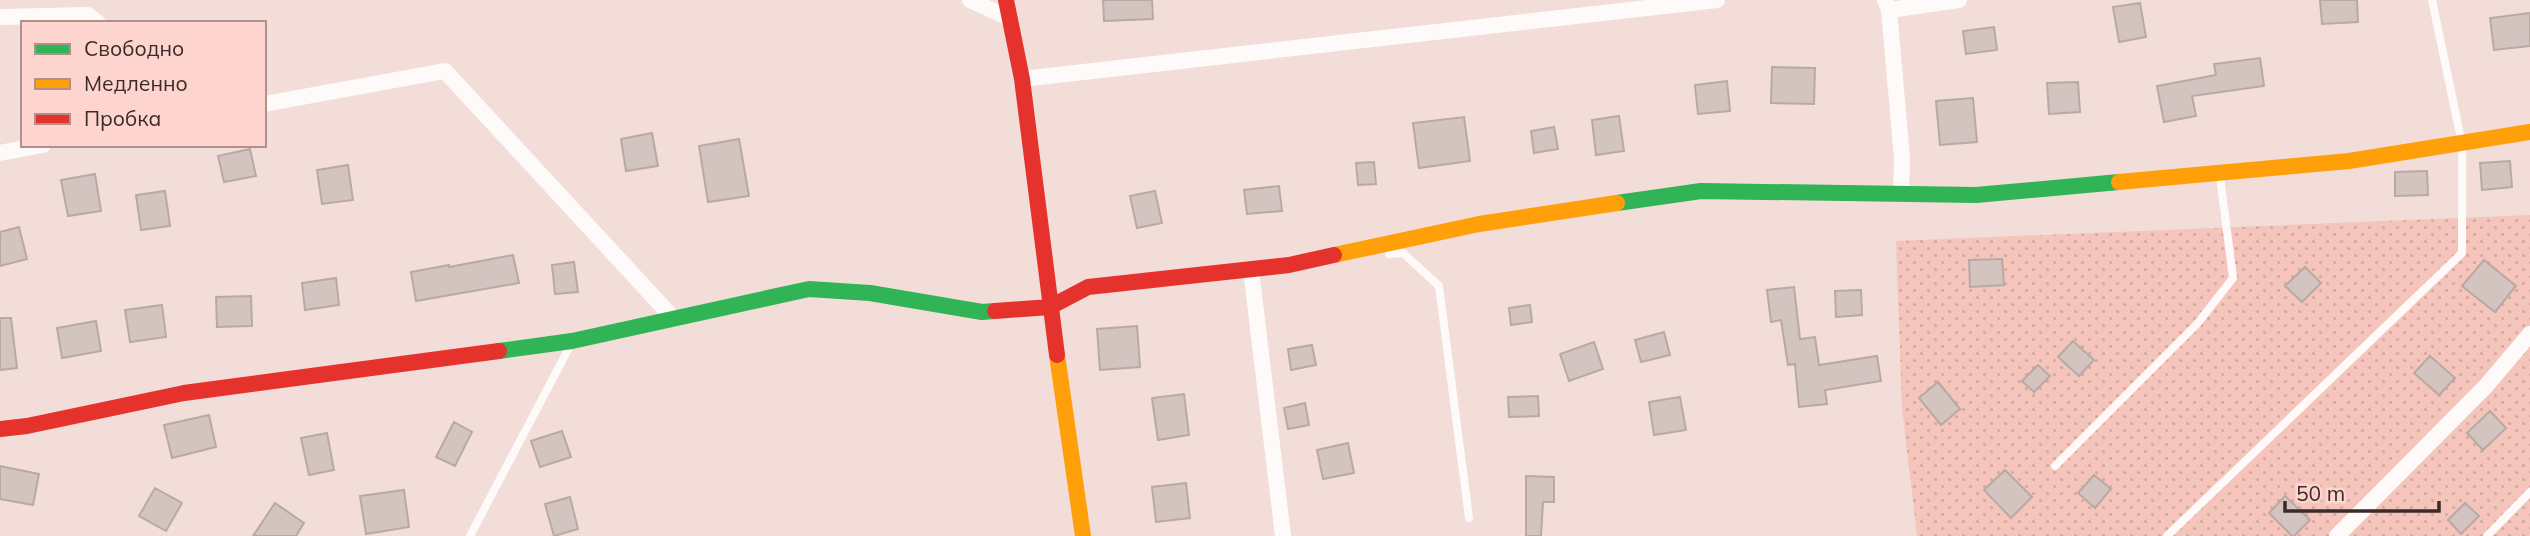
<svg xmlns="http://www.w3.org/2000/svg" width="2530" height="536" font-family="Mulish,sans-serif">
	<defs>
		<pattern id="garden-dots" width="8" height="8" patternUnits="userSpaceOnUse" patternTransform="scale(1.75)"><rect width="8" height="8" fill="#f5c4bb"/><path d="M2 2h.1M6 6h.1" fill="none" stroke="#d3a9a1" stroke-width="1.8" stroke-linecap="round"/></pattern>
	</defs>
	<rect width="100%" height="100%" fill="#f2ddd8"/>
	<!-- garden -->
	<path fill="url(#garden-dots)" d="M2530,215V536H1917L1902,408L1896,241Z"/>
	<!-- building -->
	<path fill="#d4c4c0" stroke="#b9a9a5" stroke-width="2" d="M1103,0H1152L1153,19L1104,21Z
		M2320,0H2357L2358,22L2322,24Z
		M2140,3L2146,37L2119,42L2113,7Z
		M2530,13V46L2494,50L2490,18Z
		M1994,27L1997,50L1966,54L1963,31Z
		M2260,58L2264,86L2192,96L2196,116L2164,122L2157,86L2216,75L2214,64Z
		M1772,67L1815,68L1814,104L1771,103Z
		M1727,81L1730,111L1698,114L1695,85Z
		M2078,82L2080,112L2049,114L2047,83Z
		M1973,98L1977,142L1940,145L1936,101Z
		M1619,116L1624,151L1596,155L1592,120Z
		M1464,117L1470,161L1419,168L1413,123Z
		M1554,127L1558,149L1534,153L1531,131Z
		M652,133L658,166L626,171L621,139Z
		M739,139L749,196L708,202L699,146Z
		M250,149L256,176L224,182L218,156Z
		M2510,161L2512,187L2482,190L2480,163Z
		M1374,162L1376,184L1358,185L1356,163Z
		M348,165L353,200L322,204L317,170Z
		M2427,171L2428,195L2395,196V172Z
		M95,174L101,211L68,216L61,180Z
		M1279,186L1282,211L1247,214L1244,190Z
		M165,191L170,226L141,230L136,195Z
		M1155,191L1162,223L1137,228L1130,196Z
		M19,227L27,259L0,266V232Z
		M513,255L519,283L416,301L411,272L449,265V267Z
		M2002,259L2004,285L1970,287L1969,260Z
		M2484,260L2516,286L2495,312L2462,286Z
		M574,262L578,292L555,294L552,265Z
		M2305,267L2321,283L2302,302L2285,286Z
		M336,278L339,305L305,310L302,283Z
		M1794,287L1800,339L1815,337L1819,365L1877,356L1881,381L1825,390L1827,404L1799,407L1795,364L1788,365L1781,320L1771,322L1767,290Z
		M1861,290L1862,315L1836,317L1835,291Z
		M251,296L252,326L217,327L216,297Z
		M162,305L166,337L130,342L125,310Z
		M1530,305L1532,322L1511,325L1509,308Z
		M0,318H11L17,368L0,370Z
		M96,321L101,351L62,358L57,328Z
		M1137,326L1140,367L1100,370L1097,329Z
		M1664,332L1670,355L1641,362L1635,340Z
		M2073,341L2094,360L2079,376L2058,357Z
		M1594,342L1603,369L1569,381L1560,354Z
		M1312,345L1316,365L1291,370L1288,349Z
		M2430,356L2455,378L2439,395L2414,373Z
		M2038,365L2050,376L2034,392L2022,381Z
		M1938,382L1960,409L1941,425L1919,398Z
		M1184,394L1189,435L1158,440L1152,398Z
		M1538,396L1539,416L1509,417L1508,397Z
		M1680,397L1686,430L1654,435L1649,402Z
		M1305,403L1309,425L1288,429L1284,408Z
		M2490,411L2506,428L2483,450L2467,433Z
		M209,415L216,447L172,458L164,425Z
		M454,422L472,432L455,466L436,457Z
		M562,431L571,457L540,467L531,441Z
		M327,433L334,470L309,475L301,438Z
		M1348,443L1354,473L1323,479L1317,450Z
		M0,466L39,474L33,505L0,499Z
		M2005,470L2032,497L2011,518L1984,490Z
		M2094,475L2111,489L2095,508L2078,493Z
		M1526,476L1554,477V502H1543L1541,536H1526Z
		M1186,483L1190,518L1156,522L1152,487Z
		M155,488L182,503L166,531L139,516Z
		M404,490L409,527L366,534L360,496Z
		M2285,496L2310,520L2294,536H2292L2269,513Z
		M570,497L578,529L554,536L545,504Z
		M275,503L304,523L296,536H253Z
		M2465,503L2479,516L2461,534L2448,520Z"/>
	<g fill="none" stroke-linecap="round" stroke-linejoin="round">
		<!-- lane -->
		<path stroke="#fdfaf9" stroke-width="8" d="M1389,254L1403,253L1439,286L1469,518
			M2055,466L2197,324L2233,278L2220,177
			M470,536L571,344
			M2167,536L2462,253V144L2432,0
			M2487,536L2530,492"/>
		<!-- street -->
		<path stroke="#fdfaf9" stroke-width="16" d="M970,0L1009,18
			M1885,0L1889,10L1902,158L1901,193
			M1889,10L1959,0
			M0,17L88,15L98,23
			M1022,79L1717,0
			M264,104L445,71L674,319
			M0,153L43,145
			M1251,270L1283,536
			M2337,536L2486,386L2530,334"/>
		<!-- fast -->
		<path stroke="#30b455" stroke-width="16" d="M1617,203L1701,191L1976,195L2119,182
			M499,351L572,341L809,289L870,293L982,312L995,311"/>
		<!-- slow -->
		<path stroke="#ff9f0a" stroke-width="16" d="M2119,182L2349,161L2530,132
			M1334,255L1479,224L1617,203
			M1057,355L1083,536"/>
		<!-- jam -->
		<path stroke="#e5322d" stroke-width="16" d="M1006,0L1022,79L1057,355
			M995,311L1050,307L1088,287L1289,265L1334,255
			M0,429L27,426L184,393L499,351"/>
	</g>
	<!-- legend -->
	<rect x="21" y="21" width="245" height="126" fill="#fdd5ce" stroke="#af918c" stroke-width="2"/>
	<rect x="35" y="44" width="35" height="10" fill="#30b455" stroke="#af918c" stroke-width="2"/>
	<text x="84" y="56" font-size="21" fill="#3a2b28">Свободно</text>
	<rect x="35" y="79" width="35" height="10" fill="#ff9f0a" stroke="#af918c" stroke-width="2"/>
	<text x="84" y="91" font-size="21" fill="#3a2b28">Медленно</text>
	<rect x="35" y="114" width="35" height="10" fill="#e5322d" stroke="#af918c" stroke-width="2"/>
	<text x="84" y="126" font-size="21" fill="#3a2b28">Пробка</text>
	<!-- scale -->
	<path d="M2285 501v10h154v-10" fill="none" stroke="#3a2b28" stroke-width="3.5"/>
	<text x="2296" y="501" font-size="21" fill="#3a2b28" stroke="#fdd5ce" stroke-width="5" paint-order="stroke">50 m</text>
</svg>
